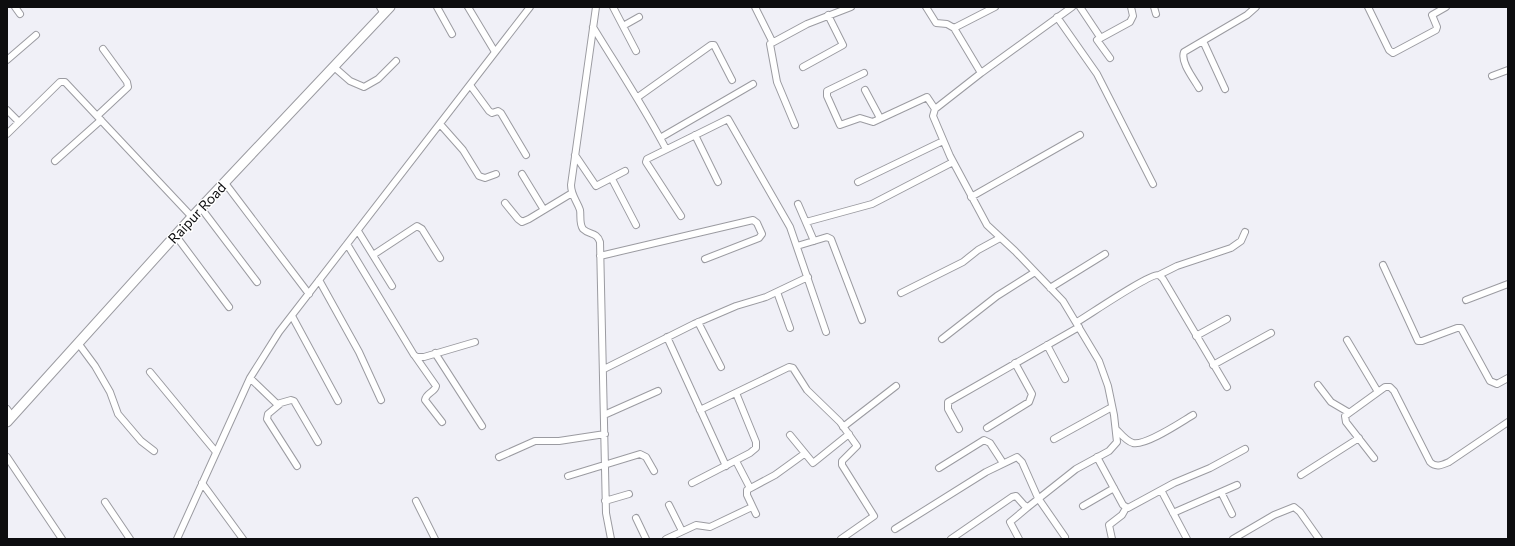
<svg xmlns="http://www.w3.org/2000/svg" width="1515" height="546" font-family="Commissioner,sans-serif">
	<rect width="100%" height="100%" fill="#f0f0f7"/>
	<g fill="none" stroke-linecap="round" stroke-linejoin="round">
		<defs>
			<path id="minor" d="M15,7L20,14
				M380,7L384,14
				M437,7L452,34
				M468,7L495,52
				M596,7L571,185C571,195 577,201 580,210C581,215 579,224 583,229C589,235 597,232 600,242L606,513L611,539
				M613,7L636,51
				M755,7L772,41
				M926,7L936,23L947,24L954,28L981,73
				M1080,7L1100,37
				M1154,7L1156,14
				M1368,7L1389,50L1393,53L1436,30L1437,27L1432,15L1446,7
				M1057,17L1097,74L1153,184
				M623,26L639,17
				M593,27C618,68 644,107 666,149
				M954,28L995,7
				M1203,41L1225,89
				M1110,58L1097,40L1130,22L1133,16L1131,7
				M7,60L36,35
				M334,67L350,81L364,87L378,79L396,61
				M803,67L843,45L828,15
				M864,73L827,91V96L840,125L860,118L873,122L927,97L935,109
				M1492,76L1508,70
				M470,85L489,111L492,113L498,111L501,113L526,155
				M1199,88C1194,79 1180,62 1184,52L1247,15L1256,7
				M865,90L880,118
				M638,97L711,45H714L732,80
				M7,110L19,122
				M97,116L128,87L127,82L103,49
				M440,124L463,150L479,176L485,178L496,174
				M795,125L777,82L770,44L807,24L851,7
				M7,134L60,82H65L192,217
				M695,135L718,182
				M660,138L753,84
				M575,155L596,186L625,171
				M55,161L101,120
				M522,174L544,210
				M612,179L636,225
				M858,182L943,141
				M225,183L309,294
				M971,197L1080,135
				M505,203L518,219L522,222L529,219L572,193
				M798,204L814,241
				M201,208L257,282
				M681,216L646,162L647,159L728,119L790,227L826,332
				M806,222L872,204L953,162
				M358,231L392,286
				M176,236L229,307
				M347,244L414,355L417,357H424L475,342
				M797,246L827,237L831,239L862,320
				M373,255L417,226L422,229L440,258
				M600,256L753,220L757,223L762,234L759,238L705,259
				M1383,265L1418,341H1422L1457,328H1461L1490,381L1497,384L1508,378
				M1159,275L1177,266L1231,248L1241,241L1245,232
				M319,280L359,352L381,400
				M1050,288L1105,254
				M777,292L790,328
				M901,293L963,262L978,250L1000,238
				M1466,300L1508,284
				M292,316L338,401
				M698,322L721,367
				M1077,322C1089,315 1150,273 1159,275L1163,279L1227,387
				M1196,336L1227,319
				M667,337L726,466
				M942,339L997,296L1035,272
				M1347,340L1378,392
				M78,343L95,366L110,392L118,414L141,441L154,451
				M1047,345L1065,379
				M435,353L482,426
				M415,356L436,386C435,392 426,393 425,400L442,422
				M1213,365L1271,333
				M604,369L694,324L736,306L766,297L808,277
				M150,372L216,452
				M250,378L277,404L291,400L294,401L318,442
				M1318,385L1331,402L1348,412
				M280,404L268,414L267,419L297,466
				M7,409L12,416
				M700,410L789,367L793,368L807,390L840,422L857,446L842,461V465L874,516L841,539
				M604,415L658,391
				M843,427L896,386
				M987,428L1029,402L1032,394L1015,363
				M959,429L948,409V402L1079,327
				M1116,429C1120,433 1126,441 1133,443C1146,446 1181,422 1193,415
				M790,435L813,463L849,434
				M1054,439L1112,407
				M7,457L62,539
				M499,457L535,441H559L605,434
				M1097,457L1123,505L1128,508L1174,483L1210,468L1245,449
				M1374,458L1346,422L1345,416L1385,387H1390L1394,391L1430,462C1436,468 1442,465 1449,462L1508,422
				M736,461L750,488
				M939,468L984,440L990,443L1003,463
				M1301,475L1359,438
				M568,476L640,454L646,457L654,471
				M202,483L243,539
				M692,483L750,453L756,448V442L736,393
				M1161,490L1187,539
				M1221,492L1232,514
				M416,501L435,539
				M605,501L629,494
				M105,502L130,539
				M669,505L682,531
				M1083,506L1114,488
				M1173,513L1237,485
				M756,514L747,495V490L775,475L804,454
				M636,518L646,539
				M895,529L986,472L1017,457L1022,462L1038,498L1065,537
				M177,539L250,378L279,332L530,7
				M666,539L696,525L710,527L752,507
				M951,539L1012,497L1016,496L1024,505L1028,507L1076,469L1109,451L1117,442L1114,415L1108,386L1099,361L1063,301L1015,251L987,225L950,156L933,116L935,109L981,73L1072,7
				M1019,539L1010,522L1028,507
				M1112,539L1109,525L1122,515L1126,508
				M1233,539L1274,515L1294,507L1300,512L1319,539"/>
			<path id="secondary" d="M7,422L192,217L390,7"/>
		</defs>
		<!-- minor casing -->
		<use href="#minor" stroke="#9b9ba1" stroke-width="8"/>
		<!-- secondary casing -->
		<use href="#secondary" stroke="#9b9ba1" stroke-width="11"/>
		<!-- minor -->
		<use href="#minor" stroke="#fff" stroke-width="6"/>
		<!-- secondary -->
		<use href="#secondary" stroke="#fff" stroke-width="9"/>
	</g>
	<g text-anchor="middle" stroke-width="3" stroke-linejoin="round" paint-order="stroke">
		<!-- street labels -->
		<g font-size="14" fill="#0d0d0f" stroke="#fff">
			<text transform="translate(197 213) rotate(-47)" y="5">Raipur Road</text>
		</g>
	</g>
	<!-- border -->
	<rect width="1515" height="546" fill="none" stroke="#0d0d0f" stroke-width="16"/>
</svg>
